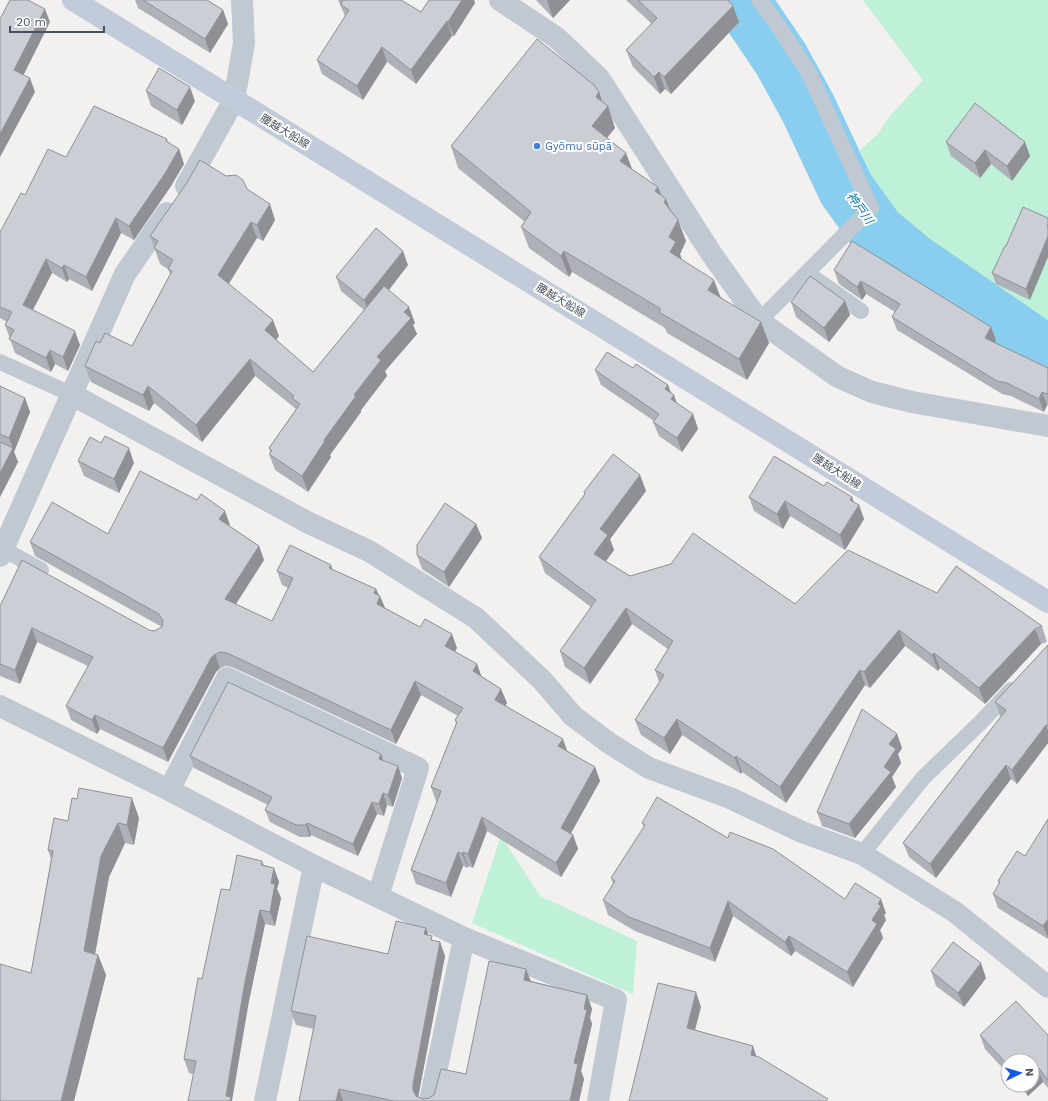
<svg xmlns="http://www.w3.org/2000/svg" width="1048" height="1101" font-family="'Work Sans','Noto Sans JP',sans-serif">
	<rect width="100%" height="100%" fill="#f3f0f0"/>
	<!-- green -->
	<path fill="#bef1d7" d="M863,0H1048V337L970,268L889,209L869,175L860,150L877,135L890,116L923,80Z
		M501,836L540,896L637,941L633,994L472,923Z"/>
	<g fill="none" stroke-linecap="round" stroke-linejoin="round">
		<!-- river -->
		<path stroke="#8aceef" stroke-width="57" d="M741,0L781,59L808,108L846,189L877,232L912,261L1048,355"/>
		<!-- service -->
		<path stroke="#c0c8d2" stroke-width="16" d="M759,0L775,21L809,73L871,208L759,321
			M807,273L861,311
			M0,362L71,394
			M3,549L41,570
			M862,854L923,778L981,722L1011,690"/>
		<!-- minor -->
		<path stroke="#c0c8d2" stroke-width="22" d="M500,0L557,38L599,78L711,253L759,321L838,377L872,392L912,402L1048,426
			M186,186L234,100L244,43L242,0
			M71,394L309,523L369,551L476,618L542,680L573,716L609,743L649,768L730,798L802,832L862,854L955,912L1048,987
			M0,556L125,274L167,213
			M0,706L169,790L314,866L464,938L616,1000L598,1101
			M169,790L227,678L418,768L378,896
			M265,1101L314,866
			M430,1101L464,938"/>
		<!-- secondary -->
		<path stroke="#c2cbd9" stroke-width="22" d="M73,0L1048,602"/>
	</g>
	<!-- wall -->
	<path fill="#afb1b8" d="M135,0H207L223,10L228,24L210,53L138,8Z
		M338,0H401L421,12L429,0H474L475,3L454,36H452L416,84L387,62L363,100L322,74L317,60L345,16Z
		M536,0H570L553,18Z
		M626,0H728L739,22L671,94L665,89L660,94L633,67L626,50L652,24Z
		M146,91L195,101L182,125L151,106Z
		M599,92L603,103L615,128L607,138L632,169L658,187L661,195L671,211L686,241L680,254L682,260L769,343L747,380L667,333L665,328L572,272L569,277L529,248L521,227L525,222L458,168L451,146Z
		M167,139L168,143L179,149L184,164L171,186L134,240L121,233L92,291L69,279L67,282L52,273L33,310L80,345L68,371L55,364L51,372L15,353L5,325L7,322L0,318V232L25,195L66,157Z
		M946,142L1030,156L1012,181L991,164L980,178L951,156Z
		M247,189L275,220L263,241L257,238L229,284L279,336L276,340L313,372L364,310L341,291L336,277L408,265L389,290L415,323L413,325L417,334L385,371L387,376L361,410V412L330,455L331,457L308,492L275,470L269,454L270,452L269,448L296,409L255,376L202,442L154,403L149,411L91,382L85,366L100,343L132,346L170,274L168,269L160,264L150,236Z
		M1023,207L1030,300L996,284L992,273L1006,246Z
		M834,270L991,327L996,340L995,343L1048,368V406L1047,405L1044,412L1011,396L1002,394L897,330L892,317L895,312L866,294L862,300L839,284Z
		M845,301L850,315L829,342L796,317L791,302Z
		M633,368L668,385L671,392L677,404L693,414L698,429L682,452L659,436L653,422L654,421L601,385L595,370Z
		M0,386L25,398L30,412L14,452L18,462L0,497Z
		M78,461L134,463L119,493L84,476Z
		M640,475L646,491L610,539L614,550L606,561L630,576L795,604L937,593L1042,626L1047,642L1041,644L985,704L940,668L938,671L905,646L870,688L865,685L786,803L742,772L741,774L682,735L670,754L641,735L635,720L659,682L655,670L668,649L632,624L590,684L565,667L560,651L591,607L545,573L539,557L584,495V492Z
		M824,486L852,497L854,502L859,505L864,519L845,550L790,516L783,529L754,511L749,497Z
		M476,524L482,538L449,587L422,569L417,555Z
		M230,525L229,526L259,546L264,560L236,604L272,621L288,588L282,585L277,571L333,570L376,589L385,608L457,648L455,652L477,664L481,676L501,689L507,703L505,705L567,751L595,767L600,781L571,833L573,835L578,849L561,877L487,831L473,868L468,866V868L463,866L451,897L416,884L411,870L437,802L436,801L431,787L456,724L455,720L458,716L421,695L396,744L232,667L226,666L220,668L216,672L168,762L100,729L97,734L71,720L66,706L88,666L37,642L20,684L0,676V606L154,631L162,627L35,556L30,542L108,534Z
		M1048,645V743L1017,784L1011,779L936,878L909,857L903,843L1001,716H1000L995,702Z
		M897,734L902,748L898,754L901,763L892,777L896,787L855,838L822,826L817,812Z
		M381,754L383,761L402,778L393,807L387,805L384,816L377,814L358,856L311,835L310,837H300L270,822L265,810L268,805L194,768L190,756Z
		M139,818L134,845L125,843L109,877L95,954L98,955L106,975L74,1101H0L31,973L51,859L48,850L68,821Z
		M1048,820V939L998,908L993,894L999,884L998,881L1025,856Z
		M642,823L728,838L845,899L886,913L884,915L886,920L880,930L883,938L853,987L795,951L791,956L733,916L715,962L635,931L608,915L603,900L613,884L611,878L644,827Z
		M262,861L264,865L274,868L279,882L277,889L281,898L275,926L265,924L249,1001L193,1074L189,1073L184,1059L202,979L230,890Z
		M426,928L428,935L434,941L440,942L445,956L418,1097L423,1099L429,1098L466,1074L526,969L531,981L587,995L592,1009L590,1018L592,1024L581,1071L584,1079L579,1101H299L314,1029L296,1025L291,1011L388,954Z
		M931,971L986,978L964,1007L936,986Z
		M980,1035H1048V1088L1043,1082L1028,1096L1018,1085H1032L1008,1061V1074L985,1049Z"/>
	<!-- shaded-wall -->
	<path fill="#8f9096" d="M462,0H474L475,3L454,36L448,22Z
		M548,0H570L553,18L547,1Z
		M733,6L739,22L671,94L664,77Z
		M45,9L50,22L19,84L14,70Z
		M223,10L228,24L210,53L205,39Z
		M447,21L452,36L416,84L411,70Z
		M382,47L387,62L363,100L357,86Z
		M659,72L665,89L660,94L654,77Z
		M30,78L35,92L0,157V134Z
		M190,87L195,101L182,125L177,110Z
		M599,92L605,109L608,106L615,128L599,147L592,126L596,97Z
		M1025,142L1030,156L1012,181L1007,166Z
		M179,149L184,164L171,186L134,240L129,226Z
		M985,150L991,164L980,178L975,163Z
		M626,153L634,174L620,161Z
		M658,187L664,202L666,199L674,220L655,191Z
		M270,204L275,220L263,241L257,225Z
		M116,218L121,233L92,291L86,277Z
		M678,220L686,241L680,254L683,264L670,252L669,237Z
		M251,222L257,238L224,291L218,275Z
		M1048,236V257L1030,300L1026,289Z
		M403,251L408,265L370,314L364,300Z
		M564,251L572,272L569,277L561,256Z
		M46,259L52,273L28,319L23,305Z
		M64,265L69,279L67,282L62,268Z
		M714,280L722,301L708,290Z
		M861,281L866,294L862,300L857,287Z
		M845,301L850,315L829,342L824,328Z
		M409,307L415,323L413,325L417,334L385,371L387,376L361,410V412L330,455L331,457L308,492L302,476L324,440L354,395L404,312Z
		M273,320L279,336L271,346L265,330Z
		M761,322L769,343L747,380L739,359Z
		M991,327L996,340L989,351L985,338Z
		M75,331L80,345L68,371L63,357Z
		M50,350L55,364L51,372L46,358Z
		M250,359L255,376L202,442L196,425Z
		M668,385L672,397L674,395L679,409L676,414L665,389Z
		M148,386L154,403L149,411L143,395Z
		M1042,392L1047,405L1044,412L1039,399Z
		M25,398L30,412L14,452L18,462L0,497V473L13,448L9,438Z
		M693,414L698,429L682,452L677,438Z
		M129,448L134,463L119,493L114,479Z
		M640,475L646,491L610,539L614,550L600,569L594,554L600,529Z
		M852,497L856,509L859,505L864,519L845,550L840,535L850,500Z
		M785,501L790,516L783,529L777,514Z
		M225,511L230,525L224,533L219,519Z
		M476,524L482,538L449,587L444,572Z
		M259,546L264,560L230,613L225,599Z
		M331,565L336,579L329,568Z
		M376,589L380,598V596L386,610L377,604L374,593Z
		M626,608L632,624L590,684L584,668Z
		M32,628L37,642L20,684L15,670Z
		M1035,629L1041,644L985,704L979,688Z
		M899,630L905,646L870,688L864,672Z
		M452,634L457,648L450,660L445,646Z
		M934,653L940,668L938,671L932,655Z
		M215,654L220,668L216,672L168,762L163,748L211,658Z
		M477,664L482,678L473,671Z
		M860,670L865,685L786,803L780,787Z
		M415,681L421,695L396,744L391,730Z
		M501,689L507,703L500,714L495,700Z
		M95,715L100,729L97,734L92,720Z
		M677,719L682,735L670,754L664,738Z
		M1046,725L1048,731V743L1017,784L1012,770Z
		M897,734L902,748L898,754L901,763L892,777L896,787L855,838L849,824L884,767L889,744Z
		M563,739L568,753L558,746Z
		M381,754L385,766L379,759Z
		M736,756L742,772L741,774L735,758Z
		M1006,765L1011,779L936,878L930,864Z
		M398,766L402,778L393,807L388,795Z
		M595,767L600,781L566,842L561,828Z
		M383,793L387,805L384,816L379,804Z
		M132,798L139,818L134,845L127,825Z
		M372,802L377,814L358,856L353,844Z
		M482,817L487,831L473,868L468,854Z
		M118,823L125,843L109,877L92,971L84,951L101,856Z
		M307,823L311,835L310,837L306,825Z
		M573,835L578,849L561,877L556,863Z
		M458,852L463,866L451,897L446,883Z
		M463,852L468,866V868L462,854Z
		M274,868L279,882L277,889L281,898L275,926L270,912L271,883Z
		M881,899L886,913L884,915L886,920L880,930L883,938L853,987L847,972L872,920L878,904Z
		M728,901L733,916L715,962L710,948Z
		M260,910L265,924L249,1001L232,1101H227L226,1096L244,987Z
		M1048,919V938L1043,926Z
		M426,928L431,943L424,934Z
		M789,936L795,951L791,956L785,942Z
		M440,942L445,956L418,1098L413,1090V1084Z
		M98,955L106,975L74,1101H61Z
		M981,963L986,978L964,1007L958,993Z
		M526,969L531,983L524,980Z
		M696,992L701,1007L692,1042L687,1028Z
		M587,995L592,1009L590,1018L592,1024L581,1071L584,1079L579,1101H570L574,1063Z
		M753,1046L758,1061L751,1055Z
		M1038,1067L1043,1082L1028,1096L1024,1085H1032V1073Z
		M339,1089L343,1101H336Z"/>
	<!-- building -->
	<path fill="#ccced6" stroke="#8f9096" d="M10,0H28L45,9L14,70L30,78L0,134V19Z
		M143,0H207L223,10L205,39Z
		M343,0H401L421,12L429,0H462L448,22L447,21L411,70L382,47L357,86L317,60L349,10L341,5Z
		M638,0H728L733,6L664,77L659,72L654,77L626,50L657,18Z
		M537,39L594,85L599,92L596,97L608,106L592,126L626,153L620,161L658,187L655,191L666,199L664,202L678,220L669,237L676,242L670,252L714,280L708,290L761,322L739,359L659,312L661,309L564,251L561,256L521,227L531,212L451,146Z
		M159,68L190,87L177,110L146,91Z
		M975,103L1025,142L1007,166L985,150L975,163L946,142Z
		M94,106L167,139L166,141L179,149L166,172L129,226L116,218L86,277L64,265L62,268L46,259L23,305L75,331L63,357L50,350L46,358L9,339L14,330L5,325L12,312L0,307V232L21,193L25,195L48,149L66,157Z
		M200,160L226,176L236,175L243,180L247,189L270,204L257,225L251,222L218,275L273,320L265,330L313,372L384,286L409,307L404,312L411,318L377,357L381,360L354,395L356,396L324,440L325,441L302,476L269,454L272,451L269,448L300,404L292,398L294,396L250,359L196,425L148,386L143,395L85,366L96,341L100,343L105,333L132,346L172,271L168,269L173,260L154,248L158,241L150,236L186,184Z
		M1023,207L1048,218V224L1047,226H1048V236L1026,289L992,273L1005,246H1006Z
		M376,228L403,251L364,300L336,277Z
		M852,241L991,327L985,338L1048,368V393L1047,394L1042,392L1039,399L1007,383L997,381L892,317L900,304L861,281L857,287L834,270Z
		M810,276L845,301L824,328L791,302Z
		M607,352L633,368L636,364L668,385L665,389L674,395L671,399L693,414L677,438L653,422L659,414L595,370Z
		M0,386L25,398L9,438L0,434Z
		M105,436L129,448L114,479L78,461L90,437L101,443Z
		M0,442L13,448L0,473Z
		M613,454L640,475L600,529L608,535L594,554L630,576L671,564L693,533L795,604L848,550L937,593L956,566L1042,626L1035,629L979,688L934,653L932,655L899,630L864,672L860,670L780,787L736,756L735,758L677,719L664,738L635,720L664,675L655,670L673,641L626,608L584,668L560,651L596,600L539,557L585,494L584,492Z
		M774,456L824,486L827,482L852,497L850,500L859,505L840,535L785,501L777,514L749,497Z
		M140,471L197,500L201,494L225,511L219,519L259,546L225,599L272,621L293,578L277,571L290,545L331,565L329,568L376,589L374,593L380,596L377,604L420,627L425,619L452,634L445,646L477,664L473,671L501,689L495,700L563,739L558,746L595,767L561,828L573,835L556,863L482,817L468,854L463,852L462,854L458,852L446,883L411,870L441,791L431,787L457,722L455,720L463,708L415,681L391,730L227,653L221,652L215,654L211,658L163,748L95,715L92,720L66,706L93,657L32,628L15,670L0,664V606L22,560L149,630L154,631L162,627L163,621L159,614L30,542L52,502L108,534Z
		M445,503L476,524L444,572L417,555V545Z
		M1048,645V726L1046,725L1012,770L1006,765L930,864L903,843L1006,710L995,702Z
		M228,682L381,754L379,759L398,766L388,795L383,793L379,804L372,802L353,844L307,823L306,825H296L265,810L272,797L190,756Z
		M862,709L897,734L889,744L896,749L884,767L891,772L849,824L817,812Z
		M79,788L132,798L127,825L118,823L101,856L84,951L98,955L61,1101H0V964L31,973L53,851L48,850L54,818L68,821L72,798L77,799Z
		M657,797L728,838L730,832L773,849L845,899L855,883L881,899L878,904L881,906L872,920L877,924L847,972L789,936L785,942L728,901L710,948L629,917L603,900L615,881L611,878L645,825L642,823Z
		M1048,819V919L1043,926L993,894L1000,882L998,881L1017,851L1025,856Z
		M237,855L262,861L261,865L274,868L271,883L275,884L270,912L260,910L244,987L226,1096L231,1097L230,1101H188L196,1061L184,1059L198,978L202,979L221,889L230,890Z
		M396,921L426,928L424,934L432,936L431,940L440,942L413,1084V1090L416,1096L423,1099L429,1098L434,1095L441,1069L466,1074L489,961L526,969L524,980L587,995L584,1009L587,1010L574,1063L578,1064L570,1101H394L339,1089L336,1101H299L316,1016L291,1011L307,936L388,954Z
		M953,942L981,963L958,993L931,971Z
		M658,983L696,992L687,1028L753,1046L751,1055L759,1057L828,1099L826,1101H629Z
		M1016,1001L1048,1035V1080L1038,1067L1032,1073V1061H1008V1065L980,1035Z"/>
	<!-- markers -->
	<circle fill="#3f7fe0" stroke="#fff" stroke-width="1.5" cx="537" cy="146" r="4"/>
	<g text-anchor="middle" stroke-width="4" stroke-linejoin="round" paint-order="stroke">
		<!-- street labels -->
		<g font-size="11" fill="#47515e" stroke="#fff">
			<text transform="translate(285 131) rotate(31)" y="4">腰越大船線</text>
			<text transform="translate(561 300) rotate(31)" y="4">腰越大船線</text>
			<text transform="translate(837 471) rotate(32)" y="4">腰越大船線</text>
		</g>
		<!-- shop labels -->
		<g font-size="11" fill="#366cbe" stroke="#fff" text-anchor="start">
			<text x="545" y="150">Gyōmu sūpā</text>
		</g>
		<!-- water labels -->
		<g font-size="12" font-style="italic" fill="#0879b0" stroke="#fff">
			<text transform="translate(860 208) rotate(54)" y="4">神戸川</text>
		</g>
	</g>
	<!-- north arrow -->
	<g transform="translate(1020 1073) rotate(85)"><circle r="19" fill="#ffffff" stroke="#b5b9bf"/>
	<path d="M0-3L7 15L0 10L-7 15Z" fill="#1458e8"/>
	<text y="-6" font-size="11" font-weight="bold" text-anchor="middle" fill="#47515e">N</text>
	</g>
	<!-- scale -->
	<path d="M10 26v6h94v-6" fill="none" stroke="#47515e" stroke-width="2"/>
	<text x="16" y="26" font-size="12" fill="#47515e" stroke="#ffffff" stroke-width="3" paint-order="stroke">20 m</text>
</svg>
